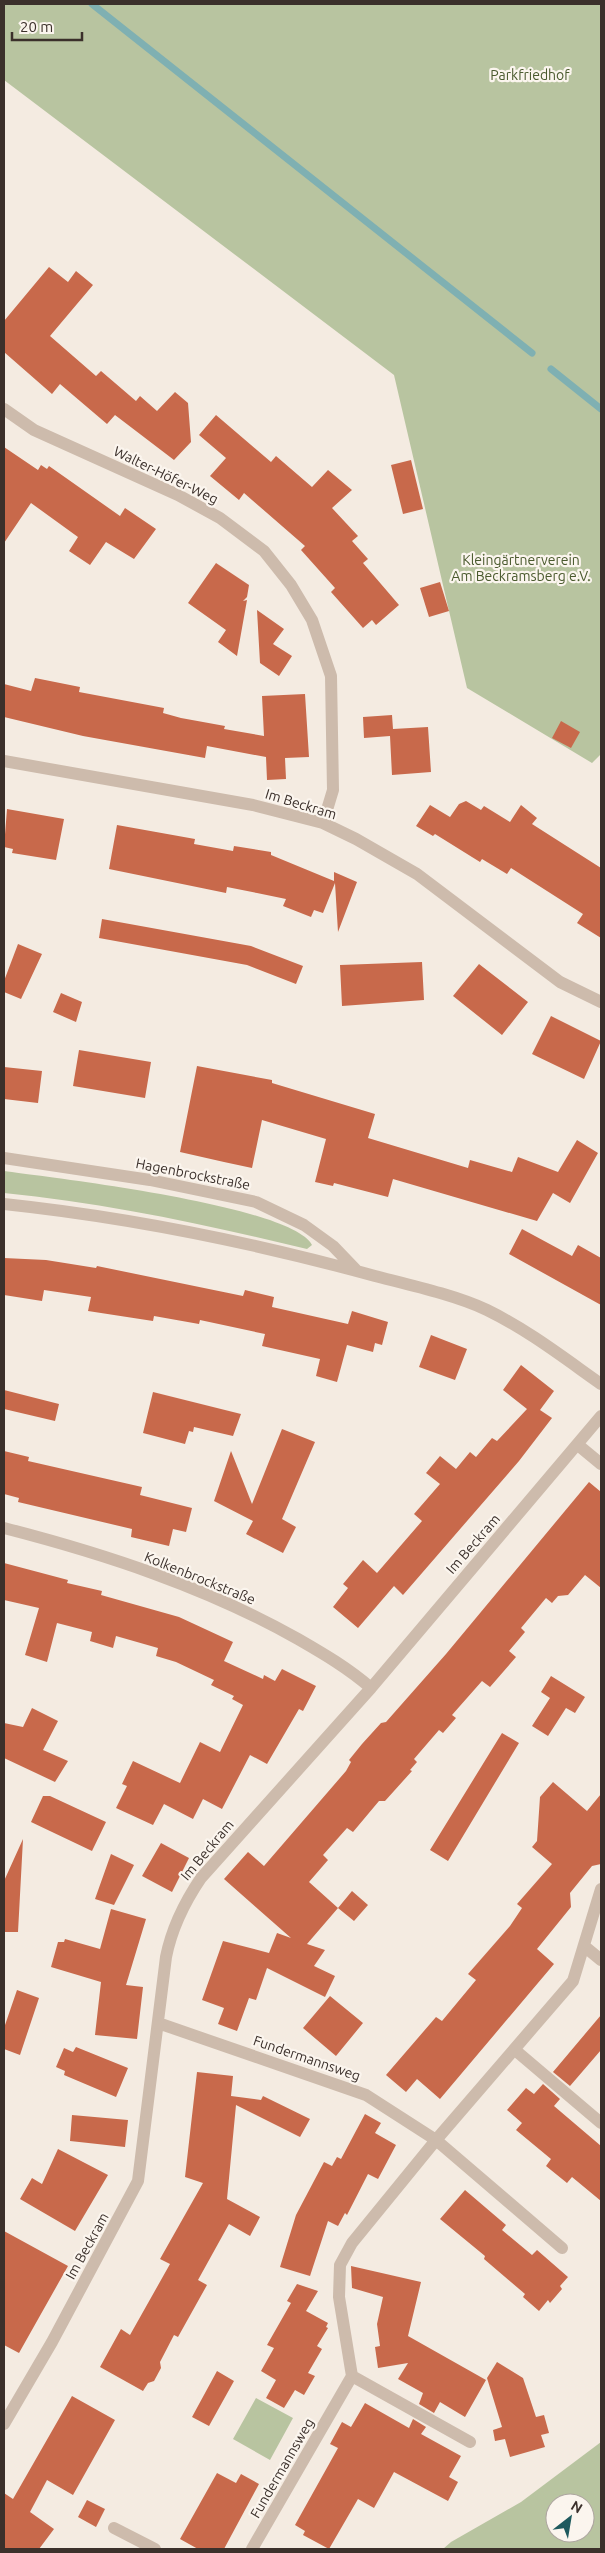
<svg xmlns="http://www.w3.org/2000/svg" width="605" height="2553" font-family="Ubuntu,sans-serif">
	<rect width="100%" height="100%" fill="#f4ebe1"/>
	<!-- green -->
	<path fill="#b8c4a0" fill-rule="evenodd" d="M4,4H601V754L592,763L467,688L394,375L4,80Z
		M4,1171C54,1178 291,1205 312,1245L307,1249C208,1225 106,1203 4,1193Z
		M256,2398L293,2418L270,2460L233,2439Z
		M601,2442V2549H443L451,2542L521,2502ZM555,2503H585V2533H555Z"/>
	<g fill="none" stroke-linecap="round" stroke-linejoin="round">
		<!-- stream -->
		<path stroke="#7fb0b2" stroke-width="7" d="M92,4L532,353
			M551,369L601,409"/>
	</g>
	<!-- building -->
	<path fill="#c8694b" d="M49,267L68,282L76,271L93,285L50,336L96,376L101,371L136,401L140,396L157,411L175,392L188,403L191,442L174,460L115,415L107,424L60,384L52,394L4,352V321Z
		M216,415L271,462L276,456L312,487L328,470L352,490L332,508L358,536L352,541L368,559L363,563L399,605L376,625L372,620L363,628L331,592L335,588L301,550L305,546L244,493L239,500L210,476L226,458L199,435Z
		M4,447L38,470L41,465L47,469L49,466L120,516L125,508L156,529L134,559L106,542L90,565L69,551L78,537L31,503L4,543Z
		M411,460L423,509L403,514L391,465Z
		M216,563L249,585L247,597L243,601L247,600L237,656L218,642L226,630L188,603Z
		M440,582L449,611L429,617L420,588Z
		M257,610L284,629L273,644L292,656L279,676L260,663Z
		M35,678L80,687L79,692L164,708L163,713L181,718L225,726L224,729L264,736L262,696L305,694L309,757L285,758L286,779L267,780L266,757L207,746L205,758L83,736L4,717V684L31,691Z
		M392,715L393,729L428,727L431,772L392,775L390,736L364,738L363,717Z
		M561,721L580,732L571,748L552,738Z
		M466,801L481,810L484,806L510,822L521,805L537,818L532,824L601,868V938L577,923L583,914L511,868L507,874L482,859L480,862L435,834L433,836L416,826L430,805L450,817L459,804Z
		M7,809L64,819L56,860L12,853L13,849L4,847Z
		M117,825L195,839L194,844L233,851L234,846L271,852V855L334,881V872L357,882L338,932L335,883L323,913L314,910L311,917L283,906L286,899L257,893L227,887L226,893L109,869Z
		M102,919L251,946L303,966L296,984L247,965L99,938Z
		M18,944L42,954L21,999L4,992V981Z
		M422,962L424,1000L342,1006L340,965Z
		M479,964L528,1002L502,1035L453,996Z
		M61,993L82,1002L76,1022L53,1012Z
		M551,1016L601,1041L584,1079L532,1054Z
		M79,1050L151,1062L145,1098L73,1086Z
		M197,1066L272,1080V1083L375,1114L368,1138L468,1168L470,1160L512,1172L518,1157L558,1172L577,1140L598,1153L570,1203L553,1193L537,1221L393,1179L388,1197L334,1183L333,1186L315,1182L326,1139L262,1120L252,1168L224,1162L180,1152Z
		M4,1067L42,1071L38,1103L4,1099Z
		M522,1229L572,1256L578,1245L601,1258V1305L509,1254Z
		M4,1258L46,1260L96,1268L97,1266L243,1296L245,1290L274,1297L272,1307L348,1324L352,1311L388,1322L382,1345L375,1343L373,1352L347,1345L337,1382L316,1376L320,1359L262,1346L265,1334L200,1320L199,1324L154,1316L153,1321L88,1311L91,1297L44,1290L42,1301L4,1295Z
		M431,1335L467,1349L455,1380L419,1367Z
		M521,1365L554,1391L540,1410L552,1418L519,1461L403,1595L394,1586L358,1628L333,1607L348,1588L343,1584L363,1560L377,1573L422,1521L414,1514L440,1484L426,1473L440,1456L456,1469L470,1452L476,1457L492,1438L497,1441L527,1409L503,1390Z
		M4,1390L59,1404L55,1421L4,1409Z
		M153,1392L241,1414L233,1436L194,1427L193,1432L189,1431L185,1444L143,1433Z
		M282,1429L315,1442L282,1519L296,1527L283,1553L246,1534L253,1521L214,1501L231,1451L252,1504Z
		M4,1451L29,1457L28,1461L142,1487L140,1495L192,1508L186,1532L173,1529L169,1546L131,1537L132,1529L18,1502L19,1498L4,1494Z
		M589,1482L601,1492V1588L585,1575L568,1595L558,1596L552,1603L546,1598L521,1628L525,1632L509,1651L516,1657L490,1687L482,1681L452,1715L456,1718L443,1733L439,1730L414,1759L417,1762L410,1770L412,1771L385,1801H379L353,1832L347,1828L323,1855L328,1860L309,1882L338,1908L307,1944L325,1950L314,1966L335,1976L325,1997L267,1968L256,2000L249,1998L237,2031L218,2024L224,2008L202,2000L223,1941L269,1953L277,1933L291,1938L224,1879L248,1852L264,1866L346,1771L351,1762L349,1760L362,1744L381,1723L386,1722L446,1654Z
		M4,1563L68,1580L67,1583L102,1591L101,1595L179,1617L233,1642L224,1661L263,1679L264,1675L275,1681L282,1669L316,1686L303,1711L299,1709L267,1764L250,1755L222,1809L203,1799L193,1819L164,1804L153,1825L116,1808L127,1786L122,1784L133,1761L180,1783L200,1742L220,1752L243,1705L232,1699L234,1696L211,1685L214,1680L176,1662L156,1656L158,1648L116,1636L113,1648L90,1641L92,1632L57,1623L47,1662L25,1655L39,1608L4,1600Z
		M551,1676L585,1697L575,1713L566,1708L548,1736L532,1726L550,1698L541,1692Z
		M32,1708L58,1721L43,1750L68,1761L55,1782L4,1758V1723L23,1727Z
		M502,1733L519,1743L448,1861L430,1850Z
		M553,1782L587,1811L601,1794V1864L592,1866L570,1893L571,1907L537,1949L554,1964L440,2099L417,2079L406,2092L386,2075L436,2017L442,2021L476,1980L468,1974L510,1926L522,1908L517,1904L552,1864L532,1847L537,1841L540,1797Z
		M43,1796H50L106,1822L92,1851L31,1822Z
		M23,1839L18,1932H4V1881Z
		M161,1843L189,1858L172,1892L142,1876Z
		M111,1854L134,1865L114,1905L95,1899Z
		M352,1891L368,1905L354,1921L338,1908Z
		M111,1909L146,1919L126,1985L143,1987L137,2039L95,2035L101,1982L51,1967L58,1942H64L65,1939L100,1949Z
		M17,1990L39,1998L20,2055L4,2049V2028Z
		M330,1996L363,2023L336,2056L303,2028Z
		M601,2015V2050L570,2086L553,2072Z
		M76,2047L128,2068L116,2097L64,2075L65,2071L56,2067L64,2048L73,2052Z
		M197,2072L233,2076L231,2096L261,2100L263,2096L310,2119L300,2137L236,2105L227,2199L260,2217L250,2236L229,2224L198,2280L207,2285L178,2337L174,2335L160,2362L161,2368L154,2381L148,2383L143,2391L100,2367L121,2329L130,2335L170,2264L160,2259L203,2183L185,2177Z
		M543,2084L560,2099L554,2106L601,2146V2201L572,2177L567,2183L546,2166L551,2159L516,2130L522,2123L507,2110L526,2088L534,2094Z
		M365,2114L381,2123L375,2133L396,2145L378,2179L368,2174L347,2215L345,2213L338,2226L328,2221L310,2276L280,2267L296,2215L324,2162L332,2166L337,2157L341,2159Z
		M72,2115L128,2120L125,2147L70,2141Z
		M58,2149L108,2175L75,2231L20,2199L32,2178L42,2184Z
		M465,2190L506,2225L502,2230L532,2255L537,2250L568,2277L560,2286L562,2289L550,2303L548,2300L539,2311L523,2297L525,2294L484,2259L485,2256L440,2219Z
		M4,2231L68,2266L19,2353L4,2345Z
		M351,2266L421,2282L408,2336L486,2380L465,2417L440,2402L434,2413L419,2404L423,2393L398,2379L408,2363L378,2368L375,2347L380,2346L377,2324L383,2297L352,2288Z
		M297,2284L318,2291L306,2311L328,2323L326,2327L328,2328L317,2346L322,2349L308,2373L315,2376L304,2395L295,2390L284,2408L266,2398L276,2380L261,2371L274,2348L267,2345L291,2303L287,2301Z
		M497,2362L523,2378L536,2417L544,2415L549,2433L541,2435L545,2447L510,2457L505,2439L495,2441L493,2430L502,2427L487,2378Z
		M217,2371L234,2381L209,2426L192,2417Z
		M72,2396L115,2420L73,2495L47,2480L30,2512L54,2529L39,2549H4V2493L13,2499Z
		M365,2403L409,2428L413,2419L426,2427L421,2434L461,2456L449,2477L458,2482L448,2501L394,2472L374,2508L358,2499L329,2549L303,2535L305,2531L295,2525L338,2448L330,2444L342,2422L351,2427Z
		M217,2473L236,2483L241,2474L259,2484L224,2549H198L180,2539Z
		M87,2500L105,2509L96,2527L78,2517Z"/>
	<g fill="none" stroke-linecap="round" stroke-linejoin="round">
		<!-- minor -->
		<path stroke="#cdbbac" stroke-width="12" d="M4,409L34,430L178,495L220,518L264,551L291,585L312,620L331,676L333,790L323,823
			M4,761L253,805L323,823L356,839L417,874L560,982L601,1002
			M4,1158L150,1180L256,1202L304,1225L333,1246L356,1270
			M4,1204C127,1217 255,1243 375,1276C410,1285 455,1295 487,1310C528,1330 564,1358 601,1384
			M578,1445L601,1464
			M4,1528C105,1554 206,1587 298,1639C324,1654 348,1668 371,1688
			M584,1946L601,1960
			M158,2023L366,2095L436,2140L562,2248
			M515,2050L601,2123
			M352,2376L470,2442
			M4,2424L52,2342L138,2181L166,1957C172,1927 184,1903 201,1878L371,1688L601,1416
			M114,2528L155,2549
			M252,2549L352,2376L339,2297L340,2265L352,2243L436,2140L573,1981L601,1889"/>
	</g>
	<g text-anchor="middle" stroke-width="4.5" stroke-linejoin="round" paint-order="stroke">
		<!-- park labels -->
		<g font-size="14" fill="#4a5a2e" stroke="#fbf5ee">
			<text x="530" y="80">Parkfriedhof</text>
			<text x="521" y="565">Kleingärtnerverein<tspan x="521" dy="16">Am Beckramsberg e.V.</tspan></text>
		</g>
		<!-- street labels -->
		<g font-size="14" fill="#3b302b" stroke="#fbf5ee">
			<text transform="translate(166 475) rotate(26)" y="5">Walter-Höfer-Weg</text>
			<text transform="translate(301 804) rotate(17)" y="5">Im Beckram</text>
			<text transform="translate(193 1174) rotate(11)" y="5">Hagenbrockstraße</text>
			<text transform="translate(473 1544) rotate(-49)" y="5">Im Beckram</text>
			<text transform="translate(200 1578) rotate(22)" y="5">Kolkenbrockstraße</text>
			<text transform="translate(207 1850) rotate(-50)" y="5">Im Beckram</text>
			<text transform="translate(307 2058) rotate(19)" y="5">Fundermannsweg</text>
			<text transform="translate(87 2246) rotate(-61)" y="5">Im Beckram</text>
			<text transform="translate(282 2468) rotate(-60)" y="5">Fundermannsweg</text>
		</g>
	</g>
	<!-- border -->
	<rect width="605" height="2553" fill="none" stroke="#3b302b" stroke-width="10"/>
	<!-- north arrow -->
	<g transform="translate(570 2518) rotate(31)"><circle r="24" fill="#fbf5ee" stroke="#aea6a0"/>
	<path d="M0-4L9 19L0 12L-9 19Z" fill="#1f5a5e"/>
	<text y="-8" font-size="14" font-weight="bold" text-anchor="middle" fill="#3b302b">N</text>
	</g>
	<!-- scale -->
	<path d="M12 32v8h70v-8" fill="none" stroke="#3b302b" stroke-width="2.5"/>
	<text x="20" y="32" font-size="15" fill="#3b302b" stroke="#fbf5ee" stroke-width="4" paint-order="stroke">20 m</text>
</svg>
